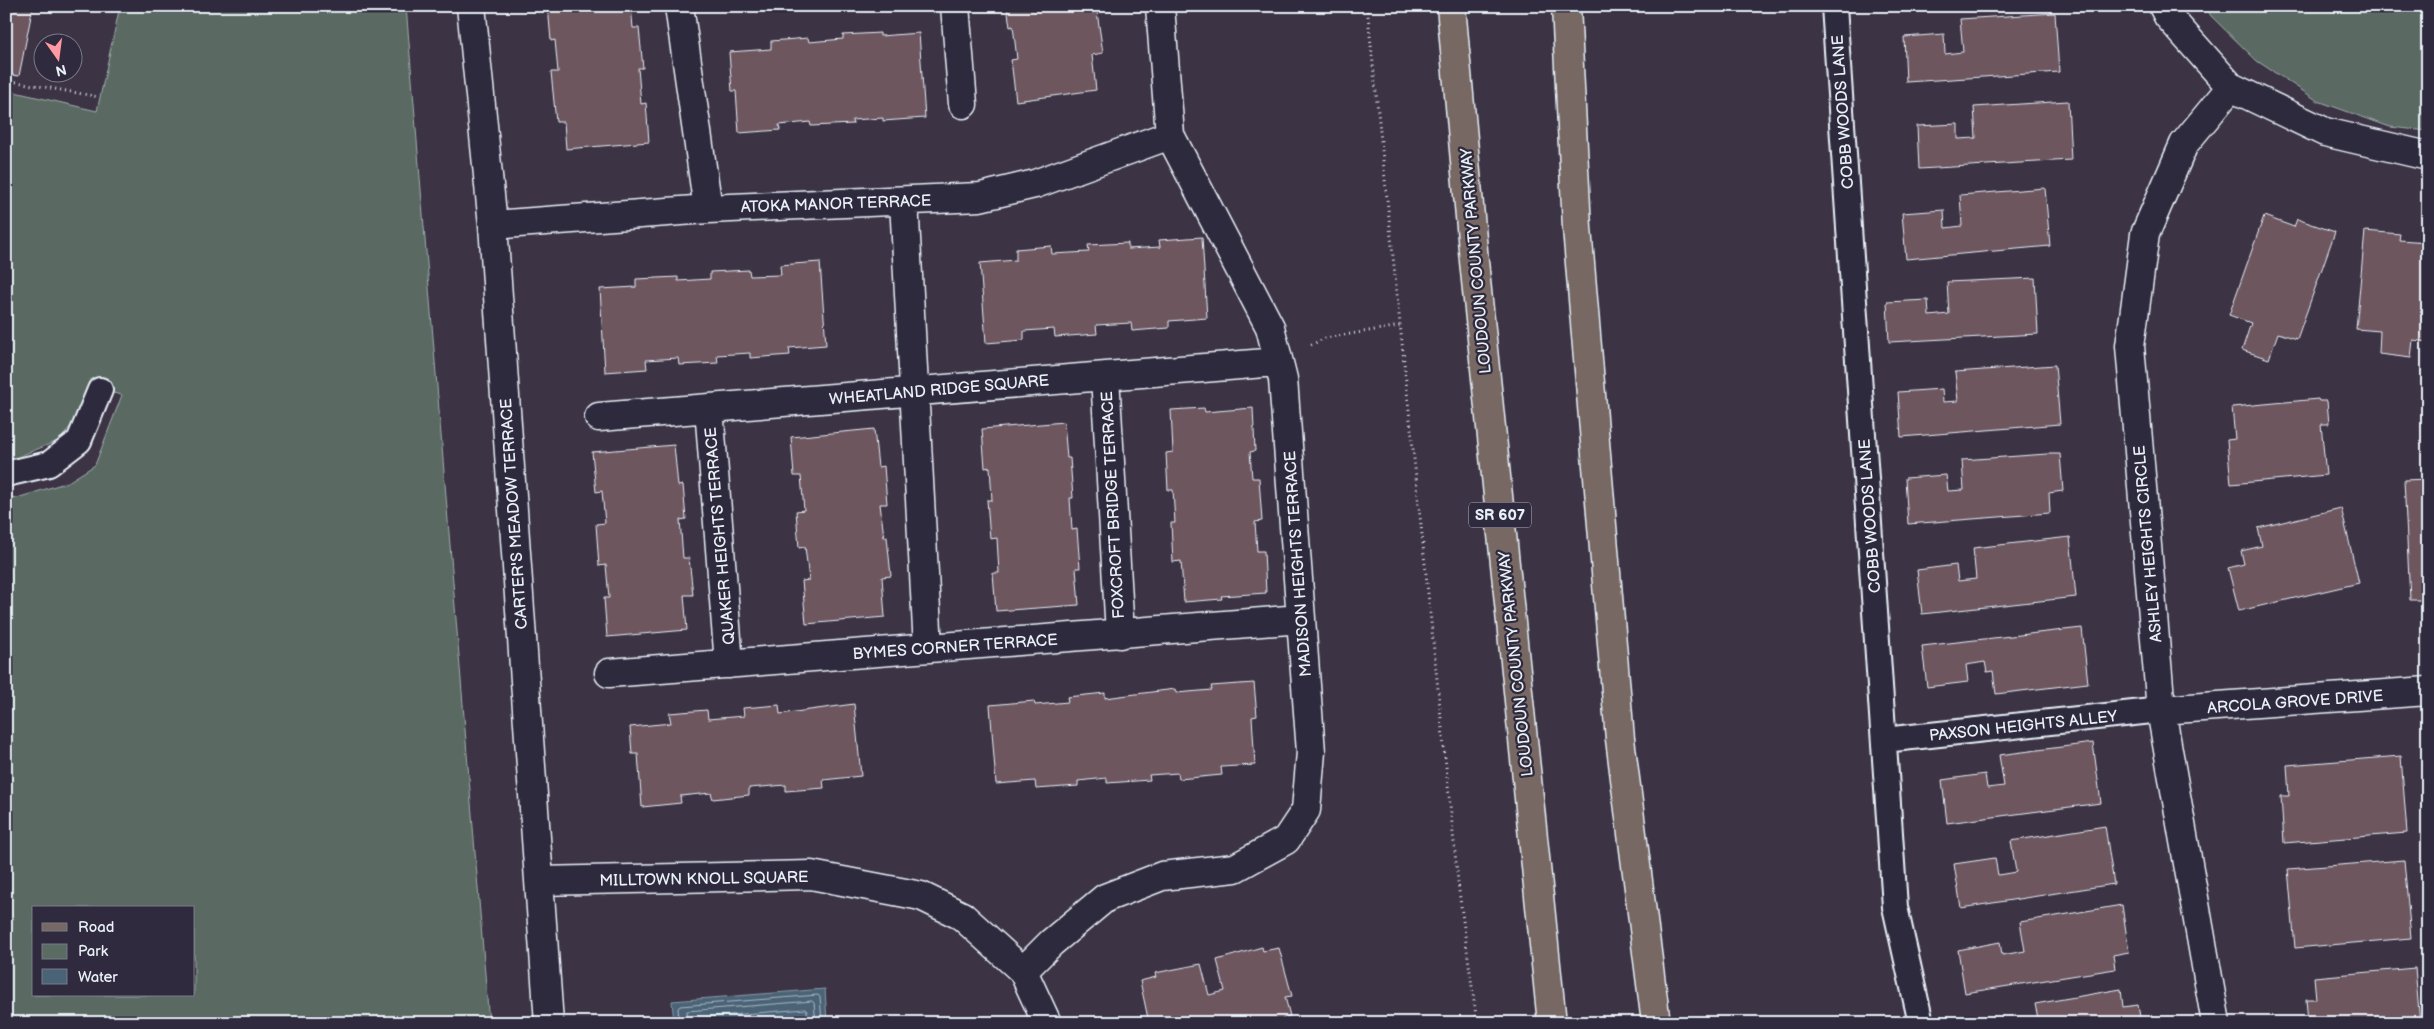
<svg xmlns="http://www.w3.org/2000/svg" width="2434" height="1029" font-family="'Balsamiq Sans',sans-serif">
	<rect width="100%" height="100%" fill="#3c3344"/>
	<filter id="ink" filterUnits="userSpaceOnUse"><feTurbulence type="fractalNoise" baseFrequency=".02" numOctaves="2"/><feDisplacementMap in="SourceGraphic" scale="10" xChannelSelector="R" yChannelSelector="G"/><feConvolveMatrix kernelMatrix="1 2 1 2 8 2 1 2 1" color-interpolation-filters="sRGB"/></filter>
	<g filter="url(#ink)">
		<!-- green -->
		<path fill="#5a6b62" stroke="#a1aead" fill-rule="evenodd" d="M120,6H406L489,1023H6V496L17,498L68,482L95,465L122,395L87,387L86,406L60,440L15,458L6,456V90L97,111ZM34,908H194V995H34Z
			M2205,6H2428V131L2390,127L2318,101L2257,61L2211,16Z"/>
		<!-- water -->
		<path fill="#4b6376" stroke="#8a9caa" d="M825,989L827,1023H674L672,1001Z"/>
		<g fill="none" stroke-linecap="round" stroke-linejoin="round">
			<!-- shore -->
			<path stroke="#a9b8c4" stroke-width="1" d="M679,1023L678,1008L680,1006L818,995L820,997L822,1023
				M685,1023L687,1011L812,1001L814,1003L816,1023
				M693,1023L695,1018L805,1009L807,1011L808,1023"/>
		</g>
		<!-- building -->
		<path fill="#6e575f" stroke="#e8f1f8" d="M6,6H33L19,76L6,74Z
			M548,6H631L633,28H639L643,68H638L641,104L646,103L649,142L566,149L564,122H556L551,72H558L555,40L551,41Z
			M1007,6H1091L1092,13L1097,12L1103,53L1092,55L1096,90L1016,101L1011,60L1017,59L1013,26L1010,27Z
			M2055,13L2059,72L1906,82L1904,37L1944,34L1945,54L1963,52L1960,19Z
			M880,33V36L919,33L925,118L883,121V118L852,120L853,124L811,126L810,122L779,125L780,130L739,133L736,91H732L729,52L771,49V41L808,38L809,42L843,39V35Z
			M2068,101L2071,160L1919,169L1917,126L1958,124V139L1976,138L1974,107Z
			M2045,188L2050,246L1906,259L1902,213L1944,210L1945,228L1962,226L1960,195Z
			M2264,216L2294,227L2297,219L2335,232L2297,339L2278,333L2269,359L2242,350L2251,323L2229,315Z
			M2365,231L2400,234L2399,240L2428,242V342L2413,340L2411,358L2379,354L2380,331L2356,329Z
			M1202,237L1207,318L1169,321V328L1132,331L1131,323L1096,325L1097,334L1055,337L1054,329L1024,331V340L986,343L980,263L1016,260V249L1051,246L1052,254L1089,252L1088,245L1128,243V249L1160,247L1159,240Z
			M820,262L826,345L789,348L790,355L750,358V353L717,355L718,363L679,365L678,358L646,360L647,369L605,372L600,289L636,287V279L678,277V281L710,279V272L749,270L750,276L781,275L780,265Z
			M2035,278L2038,334L1889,342L1887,302L1928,300L1929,316L1949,314L1947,282Z
			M2055,365L2060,424L1901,437L1898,392L1942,389L1943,402L1958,401L1955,372Z
			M2318,399L2319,401H2327L2329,424H2321L2326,475L2231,484L2227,440L2235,439L2232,407Z
			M1204,408L1205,412L1253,408L1255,451L1250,452L1252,478H1259L1262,521L1255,522L1257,551H1264L1266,593L1221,596L1222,599L1184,602L1181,561L1173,562L1171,523H1175L1173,490H1168L1166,453L1173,452L1171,410Z
			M1064,422L1067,458H1070L1073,498H1070L1072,530L1077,529L1080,568H1076L1079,605L996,611L993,573H999L997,538L990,539L987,500H992L990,467L985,468L982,429Z
			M874,429L878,467L884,466L887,504H880L884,537H887L891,576L882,577L885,617L806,624L802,581L809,580L805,547L799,548L796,511L804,510L801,476H794L791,437Z
			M674,445L678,486L683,485L686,519L680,520L683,558H689L693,595H684L687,630L607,637L604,598H609L606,565L599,566L596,524L605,523L602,491L596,492L592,452Z
			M2047,454H2060L2063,491L2049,493L2050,513L1908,524L1905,478L1946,475L1948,491L1964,490L1962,460Z
			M2428,479V600H2410L2404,480Z
			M2341,508L2359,583L2239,611L2228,568L2244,564L2241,551L2262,546L2258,528Z
			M2070,537L2076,597L1922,614L1917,570L1956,565L1958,581L1976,579L1973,548Z
			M2082,628L2088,683L1996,694L1993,671L1987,672L1985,662L1966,665L1968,682L1927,687L1922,646Z
			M1254,683L1257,716L1252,717L1255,765L1221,767L1222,775L1179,779L1178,773L1149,775L1150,780L1107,783V778L1078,781V786L1036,789L1035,781L996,784L990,705L1034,701L1035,705L1068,702L1067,697L1105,693V698L1175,689L1176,693L1212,690L1211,686Z
			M854,704L861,776L823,780L824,788L786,791V785L749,788V795L713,799L711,793L680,796L681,803L642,807L638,754H632L630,727L671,723L669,713L707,710L708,719L744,716L743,708L779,705L780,714Z
			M2093,743L2101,803L1947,823L1942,780L1985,774L1987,788L2004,786L1999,755Z
			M2401,756L2407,833L2284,843L2281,796H2289L2287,765Z
			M2105,826L2114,884L1961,908L1954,864L1995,858L1998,875L2016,872L2011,841Z
			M2404,860L2411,938L2295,948L2288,869Z
			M2122,905L2129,952L2113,955L2115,969L1965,993L1958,950L2000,942L2002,955L2025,951L2020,922Z
			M1262,947L1263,951L1279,948L1292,996L1285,997L1290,1016L1283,1018L1284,1023H1149L1140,981L1156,977L1155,973L1201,964L1209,995L1225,991L1217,960Z
			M2415,968L2420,1023H2308L2306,999H2316L2314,977Z
			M2121,989L2123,1007L2138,1005L2141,1023H2039L2035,1004Z"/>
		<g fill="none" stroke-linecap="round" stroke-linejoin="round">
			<defs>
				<path id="lane" d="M1834,6L1895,907L1921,1023
					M6,474L49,464L79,441L100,390
					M1884,740L2161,710"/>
				<path id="street" d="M471,6L493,225L549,1023
					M679,6L708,209
					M955,6L963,104
					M2163,6L2168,16L2231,87L2325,132L2428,156
					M904,201L928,648
					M493,225L708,209L980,197L1035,184L1170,135
					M1105,376L1120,634
					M709,408L729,664
					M599,417L1278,362
					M609,673L1301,619
					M2161,710L2428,691
					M539,881L811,875L921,896L962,916L1023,971L1047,1023
					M1023,971L1051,943L1105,898L1162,876L1235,868L1286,840L1306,810L1311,752L1283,379L1270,327L1170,135L1160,6
					M2216,1023L2161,710L2130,346L2145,234L2184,144L2231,87"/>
				<path id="primary" d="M1451,6L1474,261L1552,1023
					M1566,6L1577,228L1620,739L1656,1023"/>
			</defs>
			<!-- lane casing -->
			<use href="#lane" stroke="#e8f1f8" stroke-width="28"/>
			<!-- street casing -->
			<use href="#street" stroke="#e8f1f8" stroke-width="31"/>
			<!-- primary casing -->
			<use href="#primary" stroke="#e8f1f8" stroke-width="31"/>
			<!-- path -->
			<path stroke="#e8f1f8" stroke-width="3" stroke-dasharray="1 4" stroke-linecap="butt" d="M1367,6L1459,891L1477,1023
				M6,80L99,97
				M1311,345L1325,338L1400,326"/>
			<!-- lane -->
			<use href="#lane" stroke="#2f2a3d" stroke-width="24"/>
			<!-- street -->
			<use href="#street" stroke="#2f2a3d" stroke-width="28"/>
			<!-- primary -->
			<use href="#primary" stroke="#776864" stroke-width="28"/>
		</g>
	</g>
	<g text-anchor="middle" stroke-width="4.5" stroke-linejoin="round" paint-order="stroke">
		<!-- shield labels -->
		<rect fill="#2f2a3d" stroke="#b0b5c0" stroke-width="1" x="1469" y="502.5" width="62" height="25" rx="4"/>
		<g font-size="15" font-weight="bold" fill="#e8f1f8">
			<text x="1500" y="520">SR 607</text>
		</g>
		<!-- street labels -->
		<g font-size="16" fill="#e8f1f8" stroke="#2f2a3d">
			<text transform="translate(1842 112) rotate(-94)" y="6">COBB WOODS LANE</text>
			<text transform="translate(836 203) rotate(-2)" y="6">ATOKA MANOR TERRACE</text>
			<text transform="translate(1475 261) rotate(-95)" y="6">LOUDOUN COUNTY PARKWAY</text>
			<text transform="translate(939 389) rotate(-5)" y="6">WHEATLAND RIDGE SQUARE</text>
			<text transform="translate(1112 505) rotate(-93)" y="6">FOXCROFT BRIDGE TERRACE</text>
			<text transform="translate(513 514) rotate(-94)" y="6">CARTER'S MEADOW TERRACE</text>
			<text transform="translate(1869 516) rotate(-94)" y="6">COBB WOODS LANE</text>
			<text transform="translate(719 536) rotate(-95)" y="6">QUAKER HEIGHTS TERRACE</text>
			<text transform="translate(2147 544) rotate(-95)" y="6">ASHLEY HEIGHTS CIRCLE</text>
			<text transform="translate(1297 564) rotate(-94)" y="6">MADISON HEIGHTS TERRACE</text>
			<text transform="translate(955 646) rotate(-4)" y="6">BYMES CORNER TERRACE</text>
			<text transform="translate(1515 664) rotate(-96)" y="6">LOUDOUN COUNTY PARKWAY</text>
			<text transform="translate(2295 701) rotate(-4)" y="6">ARCOLA GROVE DRIVE</text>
			<text transform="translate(2023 725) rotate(-6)" y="6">PAXSON HEIGHTS ALLEY</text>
			<text transform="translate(704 878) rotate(-1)" y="6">MILLTOWN KNOLL SQUARE</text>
		</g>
	</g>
	<!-- margin -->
	<rect width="2434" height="1029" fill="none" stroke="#2f2a3d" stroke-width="25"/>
	<rect x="12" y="12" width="2409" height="1004" fill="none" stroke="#e8f1f8" stroke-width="2" filter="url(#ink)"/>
	<!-- legend -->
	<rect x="32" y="906" width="162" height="90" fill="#2f2a3d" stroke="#797a88"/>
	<rect x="42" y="923" width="25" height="8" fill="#776864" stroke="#797a88"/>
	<text x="78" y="932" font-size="15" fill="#e8f1f8">Road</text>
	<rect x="42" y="944" width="25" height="15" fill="#5a6b62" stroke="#797a88"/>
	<text x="78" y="956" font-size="15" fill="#e8f1f8">Park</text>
	<rect x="42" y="969" width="25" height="15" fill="#4b6376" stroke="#797a88"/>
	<text x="78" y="982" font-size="15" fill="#e8f1f8">Water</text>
	<!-- north arrow -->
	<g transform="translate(58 58) rotate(166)"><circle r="24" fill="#2f2a3d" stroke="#797a88"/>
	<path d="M0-4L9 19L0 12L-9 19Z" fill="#ff9aa2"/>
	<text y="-8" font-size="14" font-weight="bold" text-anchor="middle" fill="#e8f1f8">N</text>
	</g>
</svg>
